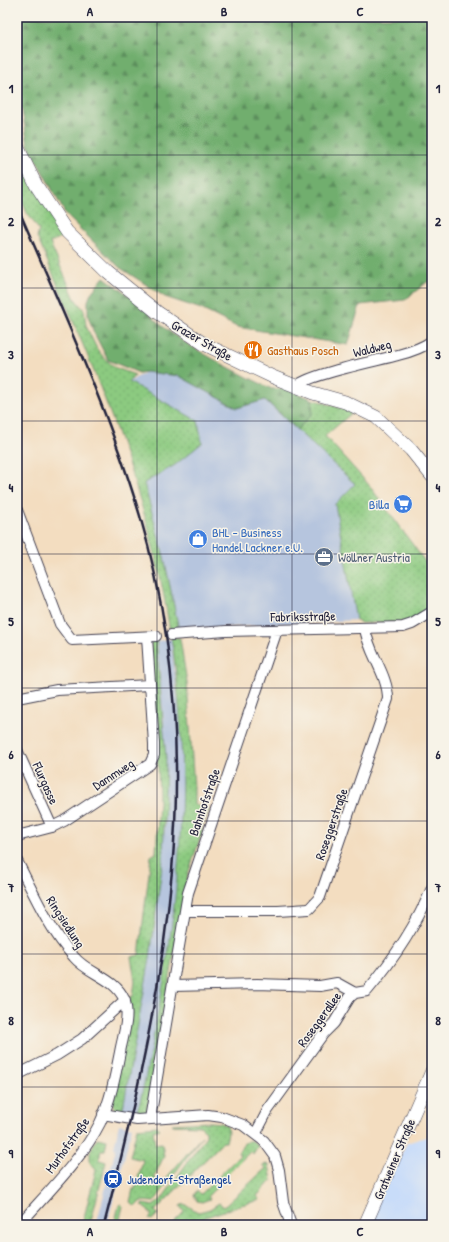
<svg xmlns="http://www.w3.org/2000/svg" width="449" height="1242" font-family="'Patrick Hand',sans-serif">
	<defs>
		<pattern id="grass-dots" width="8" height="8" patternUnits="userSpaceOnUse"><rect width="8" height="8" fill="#8cca80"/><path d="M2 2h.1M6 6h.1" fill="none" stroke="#78ad70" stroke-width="1.8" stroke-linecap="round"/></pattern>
		<pattern id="forest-firs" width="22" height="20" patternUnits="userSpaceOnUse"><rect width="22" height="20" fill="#71ae6e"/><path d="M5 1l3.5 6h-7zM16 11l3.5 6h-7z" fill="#5c8d5c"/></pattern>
	</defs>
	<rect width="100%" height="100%" fill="#f7f3e8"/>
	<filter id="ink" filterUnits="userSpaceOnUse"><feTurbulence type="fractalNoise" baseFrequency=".025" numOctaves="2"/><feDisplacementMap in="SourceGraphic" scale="8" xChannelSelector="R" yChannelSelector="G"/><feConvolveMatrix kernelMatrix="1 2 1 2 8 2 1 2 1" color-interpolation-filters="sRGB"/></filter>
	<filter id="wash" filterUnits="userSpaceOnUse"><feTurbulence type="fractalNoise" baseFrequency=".012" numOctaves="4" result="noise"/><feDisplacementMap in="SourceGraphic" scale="16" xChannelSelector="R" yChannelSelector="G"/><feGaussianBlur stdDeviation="0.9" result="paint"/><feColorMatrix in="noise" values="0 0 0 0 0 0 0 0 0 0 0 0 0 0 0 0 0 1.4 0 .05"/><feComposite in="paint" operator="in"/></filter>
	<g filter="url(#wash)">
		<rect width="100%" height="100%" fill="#f3ddc0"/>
		<!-- built -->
		<path fill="#c8dcf9" d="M432,1135V1225H365L407,1143Z"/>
		<!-- industrial -->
		<path fill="#b6c5de" d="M146,372L179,376L237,408L265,400L356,485L335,504L356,620L179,630L164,557L144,483L175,465L129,382Z
			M171,639L181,729L183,801L181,841L172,927L161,1003L140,1102L135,1116L122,1113L156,921L165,824L164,725L157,641Z
			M119,1124L132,1127L107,1225H96L116,1148H114Z"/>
		<!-- grass -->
		<path fill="url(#grass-dots)" stroke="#57765e" d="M17,156L63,236L50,243L75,299L84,310L86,326L97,349L105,359L116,368L135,375L129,382L198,421L202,443L175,465L144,483L164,557L179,630L170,632C150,493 92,365 37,237L39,230L27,213L17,189Z
			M312,399L353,412L325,436L369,485L432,571V607L411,622L361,623L356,620L335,504L355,484L297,430L312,414Z
			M171,637L180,638L187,683L194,788V804L209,809L202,826V833L188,874L147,1110L144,1114L135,1116L140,1102C174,947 196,795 171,637Z
			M156,638L166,758L163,859L150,958L122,1114L115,1110L113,1102L130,1009V997L133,996L135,981L131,957L139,955L151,856L156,853L159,802L158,765L157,761L150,642Z
			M210,1122L221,1123L227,1126L228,1133L226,1142H223L155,1211L158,1214L152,1220L149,1219L152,1214L141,1205L144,1204L153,1206L161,1200L206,1136V1131L200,1126L172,1125V1124Z
			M157,1126L160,1129L153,1131L155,1144L162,1143L164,1156L154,1177L162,1183L202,1136L154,1202L141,1201L135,1207L130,1202L133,1189H135L143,1160L130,1157L137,1128Z
			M97,1138L107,1140L105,1150H101L99,1160L106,1162L90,1225H82L96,1170L90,1163V1152Z
			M248,1141H253L258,1146L253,1154L251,1151L224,1178L225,1179L208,1196L210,1199L202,1202L197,1201L194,1195L197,1190L201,1194L240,1155L238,1153L243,1144Z
			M267,1164L269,1165L272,1180L257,1196L260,1200L241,1205L186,1224L171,1225L184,1212L180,1206C187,1201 191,1210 199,1212L210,1209L219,1203L224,1207L266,1168L263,1165Z
			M121,1204L123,1206L120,1219L127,1225H114L119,1205Z"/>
		<!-- forest -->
		<path fill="url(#forest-firs)" stroke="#4a6854" d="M17,17H432V281L427,282L405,300L360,305L348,345L237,327L201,309L165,297L119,267L66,215L28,145L17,83Z
			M104,277L146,308C160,335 243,375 272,389L284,388L312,399V414L297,430L265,400L237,408L179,376L146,372L139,373L108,360L94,333L88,316V301L91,293Z"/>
	</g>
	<g filter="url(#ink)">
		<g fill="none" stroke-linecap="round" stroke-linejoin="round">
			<defs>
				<path id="minor" d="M296,387C304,375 381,360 398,355C410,352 422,348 432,341
					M17,510L60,624L72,640L156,636
					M171,635L226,631L403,627L412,624L432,612
					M17,698L57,690L149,685
					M17,750L52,827
					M17,836L52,827L64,821L150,764L154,755V744L147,637
					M17,861C34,894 49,929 74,957C88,974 115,978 124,999C130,1014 124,1033 121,1047C116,1072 111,1100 100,1123C82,1159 46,1194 19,1225
					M186,911H278L309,909L320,897L388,699C388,674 368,653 365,628
					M173,986L257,984L320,986L337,983L355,993
					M17,1075L57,1055L82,1039L125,1000
					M103,1114L137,1120L208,1115L222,1117L243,1125L264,1141L275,1156L279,1170L283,1202L291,1225
					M150,1119L188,893L277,630
					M256,1133L268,1110L323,1034L334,1023L350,997L355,993L367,991C394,959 416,926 432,888"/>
				<path id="major" d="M17,146L36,185L67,232L108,272L157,312L204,344L273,377L313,393L345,402L376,417L411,450L432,476
					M365,1225L432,1071"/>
			</defs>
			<!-- minor casing -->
			<use href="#minor" stroke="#413e4f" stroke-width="12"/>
			<!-- major casing -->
			<use href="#major" stroke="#413e4f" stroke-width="14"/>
			<!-- minor -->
			<use href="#minor" stroke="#fff" stroke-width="10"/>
			<!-- major -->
			<use href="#major" stroke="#fff" stroke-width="13"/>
			<!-- rail -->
			<path stroke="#22223b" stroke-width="2.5" d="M17,206C61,308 108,409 140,516C211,758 166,987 104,1225"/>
		</g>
	</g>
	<!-- grid -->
	<path fill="none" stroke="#22223b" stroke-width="1" stroke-opacity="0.55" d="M157,17V1225M292,17V1225M17,155H432M17,288H432M17,421H432M17,554H432M17,688H432M17,821H432M17,954H432M17,1087H432"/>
	<!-- icons -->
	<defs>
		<symbol id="restaurant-disc" viewBox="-11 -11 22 22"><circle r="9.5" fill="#e8710a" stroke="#f7f3e8"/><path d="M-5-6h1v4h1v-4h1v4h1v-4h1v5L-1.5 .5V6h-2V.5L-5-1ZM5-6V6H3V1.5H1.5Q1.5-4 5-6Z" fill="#fff"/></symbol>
		<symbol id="supermarket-disc" viewBox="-11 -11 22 22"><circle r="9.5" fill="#3f7fe0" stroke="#f7f3e8"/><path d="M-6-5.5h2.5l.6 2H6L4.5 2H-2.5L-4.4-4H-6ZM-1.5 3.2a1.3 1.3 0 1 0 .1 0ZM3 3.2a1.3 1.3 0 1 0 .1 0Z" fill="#fff"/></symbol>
		<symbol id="shop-disc" viewBox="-11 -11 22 22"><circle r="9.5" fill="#3f7fe0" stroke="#f7f3e8"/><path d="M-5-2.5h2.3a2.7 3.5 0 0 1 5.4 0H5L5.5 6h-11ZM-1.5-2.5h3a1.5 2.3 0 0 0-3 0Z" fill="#fff"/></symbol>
		<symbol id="office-disc" viewBox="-11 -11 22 22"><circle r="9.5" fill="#5c6f8a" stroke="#f7f3e8"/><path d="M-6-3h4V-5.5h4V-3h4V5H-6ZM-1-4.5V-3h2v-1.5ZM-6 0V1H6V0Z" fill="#fff"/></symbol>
		<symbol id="station-disc" viewBox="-11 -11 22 22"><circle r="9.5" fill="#1a4fb4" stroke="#f7f3e8"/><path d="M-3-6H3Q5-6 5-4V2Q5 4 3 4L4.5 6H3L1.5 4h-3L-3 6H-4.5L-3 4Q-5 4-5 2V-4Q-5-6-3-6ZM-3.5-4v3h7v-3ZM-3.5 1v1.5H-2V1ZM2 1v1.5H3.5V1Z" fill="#fff"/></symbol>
	</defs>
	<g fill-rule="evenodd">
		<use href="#restaurant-disc" x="242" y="339" width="22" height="22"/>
		<use href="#supermarket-disc" x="392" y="493" width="22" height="22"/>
		<use href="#shop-disc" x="187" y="528" width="22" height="22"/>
		<use href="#office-disc" x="313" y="546" width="22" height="22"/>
		<use href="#station-disc" x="102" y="1168" width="22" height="22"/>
	</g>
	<g text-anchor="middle" stroke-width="3" stroke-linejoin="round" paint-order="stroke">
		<!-- street labels -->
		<g font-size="13" fill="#22223b" stroke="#f7f3e8">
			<text transform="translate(202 340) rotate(30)" y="5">Grazer Straße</text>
			<text transform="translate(372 348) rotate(-14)" y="5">Waldweg</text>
			<text transform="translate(303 616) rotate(-1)" y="5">Fabriksstraße</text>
			<text transform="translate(113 774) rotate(-33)" y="5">Dammweg</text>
			<text transform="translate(46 783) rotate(66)" y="5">Flurgasse</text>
			<text transform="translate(204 802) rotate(-71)" y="5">Bahnhofstraße</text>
			<text transform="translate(331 824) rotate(-71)" y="5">Roseggerstraße</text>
			<text transform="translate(66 922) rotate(57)" y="5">Ringsiedlung</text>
			<text transform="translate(319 1019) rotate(-54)" y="5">Roseggerallee</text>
			<text transform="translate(67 1145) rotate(-54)" y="5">Murhofstraße</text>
			<text transform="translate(394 1159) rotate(-67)" y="5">Gratweiner Straße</text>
		</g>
		<!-- food labels -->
		<g font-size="13" fill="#c56008" stroke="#f7f3e8" text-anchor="start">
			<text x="267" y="355">Gasthaus Posch</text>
		</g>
		<!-- shop labels -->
		<g font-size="13" fill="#366cbe" stroke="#f7f3e8" text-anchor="end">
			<text x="389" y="509">Billa</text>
			<text x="212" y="537" text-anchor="start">BHL - Business<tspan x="212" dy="15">Handel Lackner e.U.</tspan></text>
		</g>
		<!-- service labels -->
		<g font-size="13" fill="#4e5e75" stroke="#f7f3e8" text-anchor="start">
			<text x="338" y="562">Wöllner Austria</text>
		</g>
		<!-- transit labels -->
		<g font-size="13" fill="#164399" stroke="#f7f3e8" text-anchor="start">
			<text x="127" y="1184">Judendorf-Straßengel</text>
		</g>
	</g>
	<!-- margin -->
	<rect width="449" height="1242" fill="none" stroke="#f7f3e8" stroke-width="44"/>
	<rect x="22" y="22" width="405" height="1198" fill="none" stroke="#22223b" stroke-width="1.5"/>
	<g font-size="13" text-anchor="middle" font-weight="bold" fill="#22223b">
		<text x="90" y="16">A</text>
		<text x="224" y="16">B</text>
		<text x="360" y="16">C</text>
		<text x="11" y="93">1</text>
		<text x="438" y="93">1</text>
		<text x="11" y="226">2</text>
		<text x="438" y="226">2</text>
		<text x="11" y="359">3</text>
		<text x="438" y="359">3</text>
		<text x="11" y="492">4</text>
		<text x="438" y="492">4</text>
		<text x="11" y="626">5</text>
		<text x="438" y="626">5</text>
		<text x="11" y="759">6</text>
		<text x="438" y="759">6</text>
		<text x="11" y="892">7</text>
		<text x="438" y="892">7</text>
		<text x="11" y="1025">8</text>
		<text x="438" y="1025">8</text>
		<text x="11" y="1158">9</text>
		<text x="438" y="1158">9</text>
		<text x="90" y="1236">A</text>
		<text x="224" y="1236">B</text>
		<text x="360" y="1236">C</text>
	</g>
</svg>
